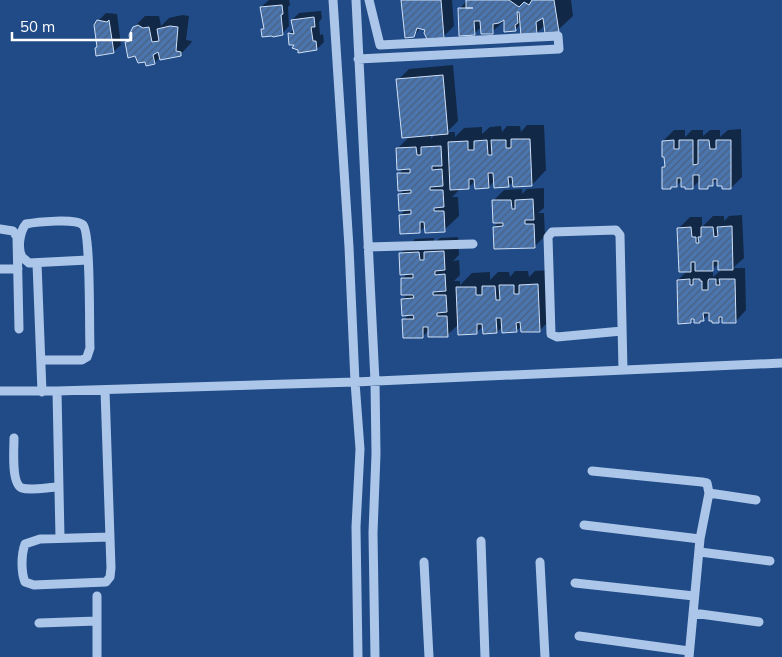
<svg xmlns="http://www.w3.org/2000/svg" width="782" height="657" font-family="Mulish,sans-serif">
	<defs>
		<pattern id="building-hatch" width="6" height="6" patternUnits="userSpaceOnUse" patternTransform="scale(1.25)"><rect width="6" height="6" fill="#4a75ae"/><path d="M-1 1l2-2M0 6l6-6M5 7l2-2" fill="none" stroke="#4b607d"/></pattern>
	</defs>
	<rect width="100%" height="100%" fill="#214b86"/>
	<!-- shadow -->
	<path fill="#0007" fill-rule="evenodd" d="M269,0H289L290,5L288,7L289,26L282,34L263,30L265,28L261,7Z
		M402,0H452L454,26L443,37L421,28L413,36Z
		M467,0H571L573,16L558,30L545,25L537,33L521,24L515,30L505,20L492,32L482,26L474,34L460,9Z
		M321,11L322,18L319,22L320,35L323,34L324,42L317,49L290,44V33L294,29L292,20L299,13Z
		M106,13L117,14L121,45L113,52L98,46V21Z
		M182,15L189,16L186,40L192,41L191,43L180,55L160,57L154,63L146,60L126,42L131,38L134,27L145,16H159L161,26L169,18Z
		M453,65L458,121L447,132H455V137L464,128L482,127V134L490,127L501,126L502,132L507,126H520L521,132L527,125H544L546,170L532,185L514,181L508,186L494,181L489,187L476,180L468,188H458V191L452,197H458L459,216L444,230L426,225L420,231L401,215L406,209L400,194L405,189L399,174L404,168L398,148L410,136L398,80L409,69ZM436,133L431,139V134Z
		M741,129L742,177L731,188L723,185L718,179L707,188L700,180L692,188L687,186L682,180L677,186H673L671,188L663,168L666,165L663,141L674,130H685V137L692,130H703V136L710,130H720V137L728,130Z
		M544,188V208L538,213H544L545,236L534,247L494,227L500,221L493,201L504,190L522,189V194L527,189Z
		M742,215L744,258L733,268H745L746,310L735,322L723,317L718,322L713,320L710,313L700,322L696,317L690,322L678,280L688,270L679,228L690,217H702V227L713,216H724V221L729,216ZM719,263L720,271L713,277V271H711Z
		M458,237L459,255L453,261L459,260L460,275L454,281H460V285L472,273L490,272V280L498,272H509L510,277L515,271H528L529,277L535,271L552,270L554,316L540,330L522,326L516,331L503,326L497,332L483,326L476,333L459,324L447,335L429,330L423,336L404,320L409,314L403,299L408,294L402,279L408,273L401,253L415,239L434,238V243L440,238Z"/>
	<!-- building -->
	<path fill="url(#building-hatch)" stroke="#cfe0f7" d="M401,0H441L444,38L427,39L424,33L425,30L417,28L414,37L405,38Z
		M466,0H509L519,7L524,2L529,5L532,0H554L559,32L545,33L543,18L536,22L537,34L521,36L519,12H517L518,23L515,25L516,31L504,32V20L499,23L493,24V34H481L480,21H474L475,35L459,36L458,8H473H466Z
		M282,5L283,14L281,15L283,35L273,37L272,36L262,37L261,29H264L260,7Z
		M314,17L315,27H311L313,41H316L317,50L298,53V50L292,48L294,45H289L288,33L294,34L291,20Z
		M97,20L107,22L109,20L114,53L96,56L95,48L97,47L94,25Z
		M138,25L143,28L149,27L152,42L159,41L157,29L170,26L178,27L176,51L181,52V56L160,60L158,52L153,55L155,64L146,66L145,62L138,63L135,56L128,58L125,42L130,41L129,35L133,27Z
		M443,75L448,134L402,138L396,79Z
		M511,139H530L532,186L513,187L512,177H508L509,187L494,188L493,173H488L489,188L475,189L474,179H469V189L450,190L448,142L468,141V150H474V141L487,140L488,155H492L491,140H506V148H511Z
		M674,140V149H679V140H693V165L698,164V140H709L710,149H716V140H731V189H722V186H717V179H713V186H708V189H699V175H693V189H685V187H681V178H677V187H671V189H662V167H665L664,157H662V141Z
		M441,146L442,166H432V170L442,169L443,186L430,187V190H443L444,207L434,208V211H444L445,232L425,233L424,222H420V233L400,234L399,215L411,214V210L399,211L398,194L411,193V190L398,191L397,173H410V169L397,170L396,148L416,147L417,155H421V147Z
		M533,199L534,220H525V224H534L535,248L494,249L493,227L503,226V223H493L492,200H511L512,209H515V200Z
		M732,226L733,270H718V261H713V271H695V262H691V272H679L677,228L691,227L692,237H696V243H699L698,237H701V227H713L714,237L718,236L717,227Z
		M444,251L445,270L435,271V275L445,274L446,291L433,292V295H446L447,312L437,313V316H447L448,337H428V327H423V338H403L402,319H414L413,315L402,316L401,299L414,298L413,295H401V278H413V274L400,275L399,253L419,252L420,260H424V252Z
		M690,279V285H693V279H700V281H702V290H708V281L709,279H716V285H720L719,279H735L736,323H722V317H719V323H712V321H709V313H703L704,321H700V323H694V319H691V323L678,324L677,280Z
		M538,284L540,332H521L520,322L516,323L517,332L502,333L501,318H496L497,333L483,334L482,324H477V334L458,335L456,287H476V295H482V286H495L496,300H500L499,285H514V294H519V285Z"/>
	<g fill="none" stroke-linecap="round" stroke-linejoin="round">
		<!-- minor -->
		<path stroke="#abc6e9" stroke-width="9" d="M333,0L349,247L355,382L360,449L356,527L358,657
			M356,0L375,381L376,454L373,533L375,657
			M358,59L559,49L558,36L380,45L369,0
			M0,229L13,231L17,237L19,329
			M368,247L473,244
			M37,263L42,392
			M0,269H18
			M622,331L557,337L551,334L548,237L552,232L616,230L620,235L623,370
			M41,360H82L87,357L90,348C89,330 91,233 83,225C76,218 36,222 26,224C20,231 17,248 22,257C24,259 27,261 29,263L88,260
			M105,390L111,568L110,577L106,582L34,585L25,582C21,572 21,555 25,544L40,539L110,537
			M0,391H57L355,382L782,363
			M57,391L60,538
			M14,438C14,449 11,484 22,488C31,491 49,487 59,487
			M592,471L702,482L707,483L709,493L700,539L689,657
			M709,493L756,500
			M584,525L700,539
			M481,541L485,657
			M700,552L770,561
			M424,562L429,657
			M540,562L545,657
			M575,583L694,596
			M693,613L759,622
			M39,623L97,621
			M579,636L689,651
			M97,657V596"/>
	</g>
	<!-- scale -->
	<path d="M12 32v8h119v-8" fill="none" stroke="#ffffff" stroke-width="2.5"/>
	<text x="20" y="32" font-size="15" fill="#ffffff" stroke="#214b86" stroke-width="4" paint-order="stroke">50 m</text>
</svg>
